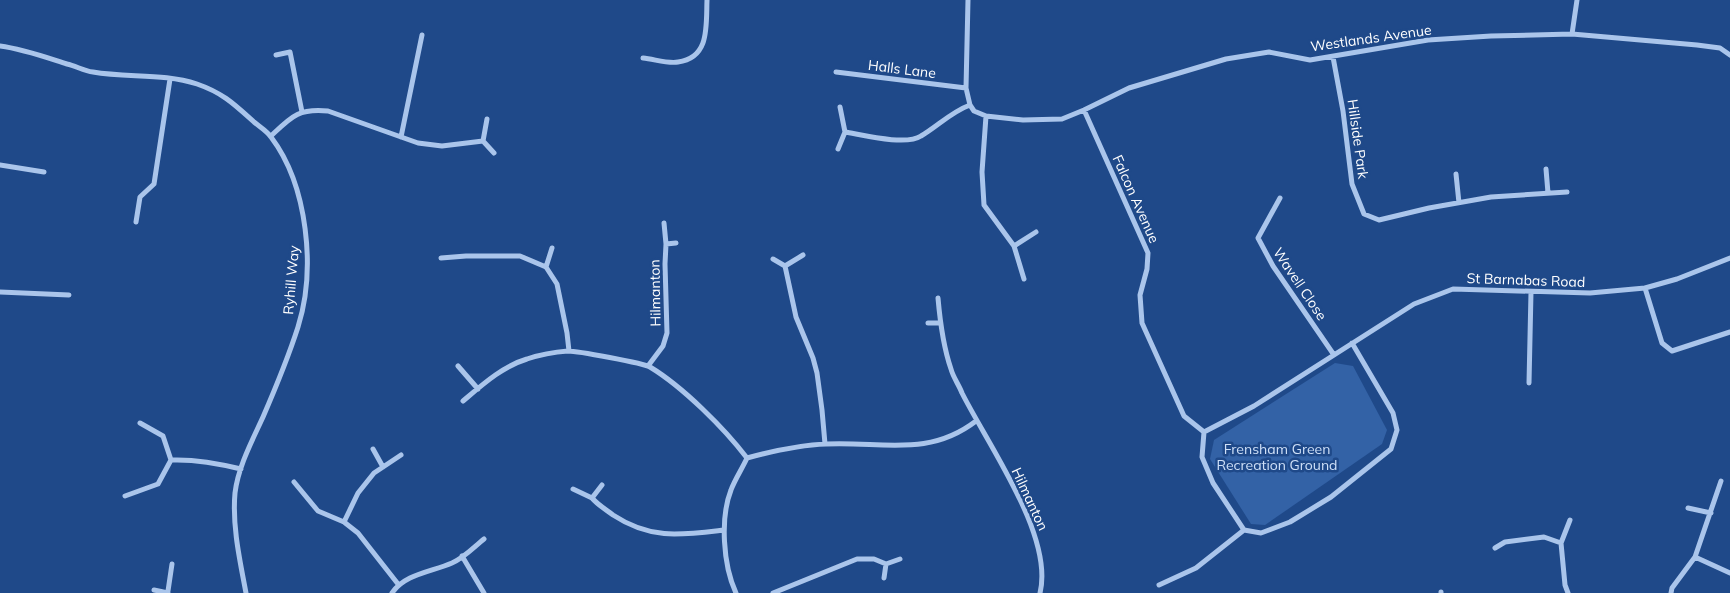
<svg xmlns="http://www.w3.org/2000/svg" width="1730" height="593" font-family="Mulish,sans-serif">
	<rect width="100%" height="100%" fill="#1f4989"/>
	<!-- green -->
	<path fill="#3362a6" d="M1335,363L1353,366L1387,430L1382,444L1265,525L1251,524L1210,459L1214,440Z"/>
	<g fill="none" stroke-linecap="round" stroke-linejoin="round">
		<!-- street -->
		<path stroke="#aac5eb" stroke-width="5" d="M968,0L966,88L970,105L974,111L986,116L1023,120L1062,119L1084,110L1129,88L1226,59L1269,52L1310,60L1428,40L1491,36L1572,34L1697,45L1720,48L1730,55
			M1572,34L1577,0
			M0,46C23,49 45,57 67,64C76,66 84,71 93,72C127,78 164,73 197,84C223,93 234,104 254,122C260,127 267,131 271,137C308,186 316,270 298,327C288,358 276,387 263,417C252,441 238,467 235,493C232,526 240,561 246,593
			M276,55L290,52L302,112
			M1333,57L1343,111L1352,184L1364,214L1379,220L1429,208L1491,197L1567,192
			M643,58C654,59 668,64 678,62C710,58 706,26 707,0
			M836,72L966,88
			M840,107L845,132
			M1084,110L1148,253L1147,269L1140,295L1142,323L1184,416L1204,432
			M986,116L982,172L984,205L1014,246L1024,279
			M271,136C291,117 298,108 328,111L418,143L442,146L483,141L487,119
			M401,137L422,35
			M483,141L494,153
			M838,149L845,132C863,135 906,146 921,136C938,126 951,112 970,105
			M0,165L44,172
			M1546,169L1548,193
			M1456,174L1459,203
			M1280,198L1258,238L1273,266L1334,355
			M136,222L140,197L154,184L170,79
			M664,223L666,244
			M1014,246L1036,232
			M441,258L466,256H520L546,267L557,284L567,333L569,351
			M773,259L785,266L796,317L813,358L817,373L822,410L825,444
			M785,266L803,255
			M546,267L552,248
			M1645,288L1662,343L1672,351L1730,332
			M0,292L69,295
			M938,298C940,321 943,346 951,369C953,377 959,385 962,393C988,445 1054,536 1040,593
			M928,323H940
			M458,366L478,389
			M648,366L663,346L667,333L665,264L666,244L676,243
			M1529,383L1531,292
			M463,401C482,385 503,366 527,359C539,355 555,352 568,351C577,351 643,363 650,367C683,387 724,428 747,458
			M140,423L163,436L171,460C196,459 217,463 241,469
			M1204,432L1254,406L1414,304L1453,289L1590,293L1645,288L1677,279L1730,258
			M1204,432L1202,457L1213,483L1244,530L1261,533L1290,522L1331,497L1391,449L1397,430L1393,413L1352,343
			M373,449L383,467
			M294,482L318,511L344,522L358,533L398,584
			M602,485L592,498C598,505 605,509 613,515C651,540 681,535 724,530
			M573,489L592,498
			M125,496L158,484L171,460
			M1688,508L1711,513
			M344,522L358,493L374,473L401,455
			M1495,548L1505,542L1544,537L1561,543
			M462,556L484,593
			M1695,557L1730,573
			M884,578L886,564
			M1159,585L1196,568L1244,530
			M154,590L168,593
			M168,591L172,564
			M392,593C405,574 431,572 452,563C464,558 474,547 484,539
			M736,593C723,565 720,518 731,490C735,479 742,469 747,458C773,451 798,445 826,444C881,441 928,458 976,421
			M773,593L857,559H874L886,564L900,559
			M1441,593V592
			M1568,593L1565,585L1561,543L1570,520
			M1671,593L1672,588L1695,557L1721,481"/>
	</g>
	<g text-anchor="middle" stroke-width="5" stroke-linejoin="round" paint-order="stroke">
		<!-- street labels -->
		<g font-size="14" fill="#fff" stroke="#1f4989">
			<text transform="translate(1371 38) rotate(-8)" y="5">Westlands Avenue</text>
			<text transform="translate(902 69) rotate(7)" y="5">Halls Lane</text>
			<text transform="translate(1358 139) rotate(82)" y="5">Hillside Park</text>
			<text transform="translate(1136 199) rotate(66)" y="5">Falcon Avenue</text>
			<text transform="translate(291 280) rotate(-85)" y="5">Ryhill Way</text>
			<text transform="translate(1526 280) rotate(2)" y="5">St Barnabas Road</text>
			<text transform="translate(1300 284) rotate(56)" y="5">Wavell Close</text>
			<text transform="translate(655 293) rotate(-91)" y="5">Hilmanton</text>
			<text transform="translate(1030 499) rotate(65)" y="5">Hilmanton</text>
		</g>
		<!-- park labels -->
		<g font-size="14" fill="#cfe0f8" stroke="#1f4989">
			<text x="1277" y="454">Frensham Green<tspan x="1277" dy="16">Recreation Ground</tspan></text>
		</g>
	</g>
</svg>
